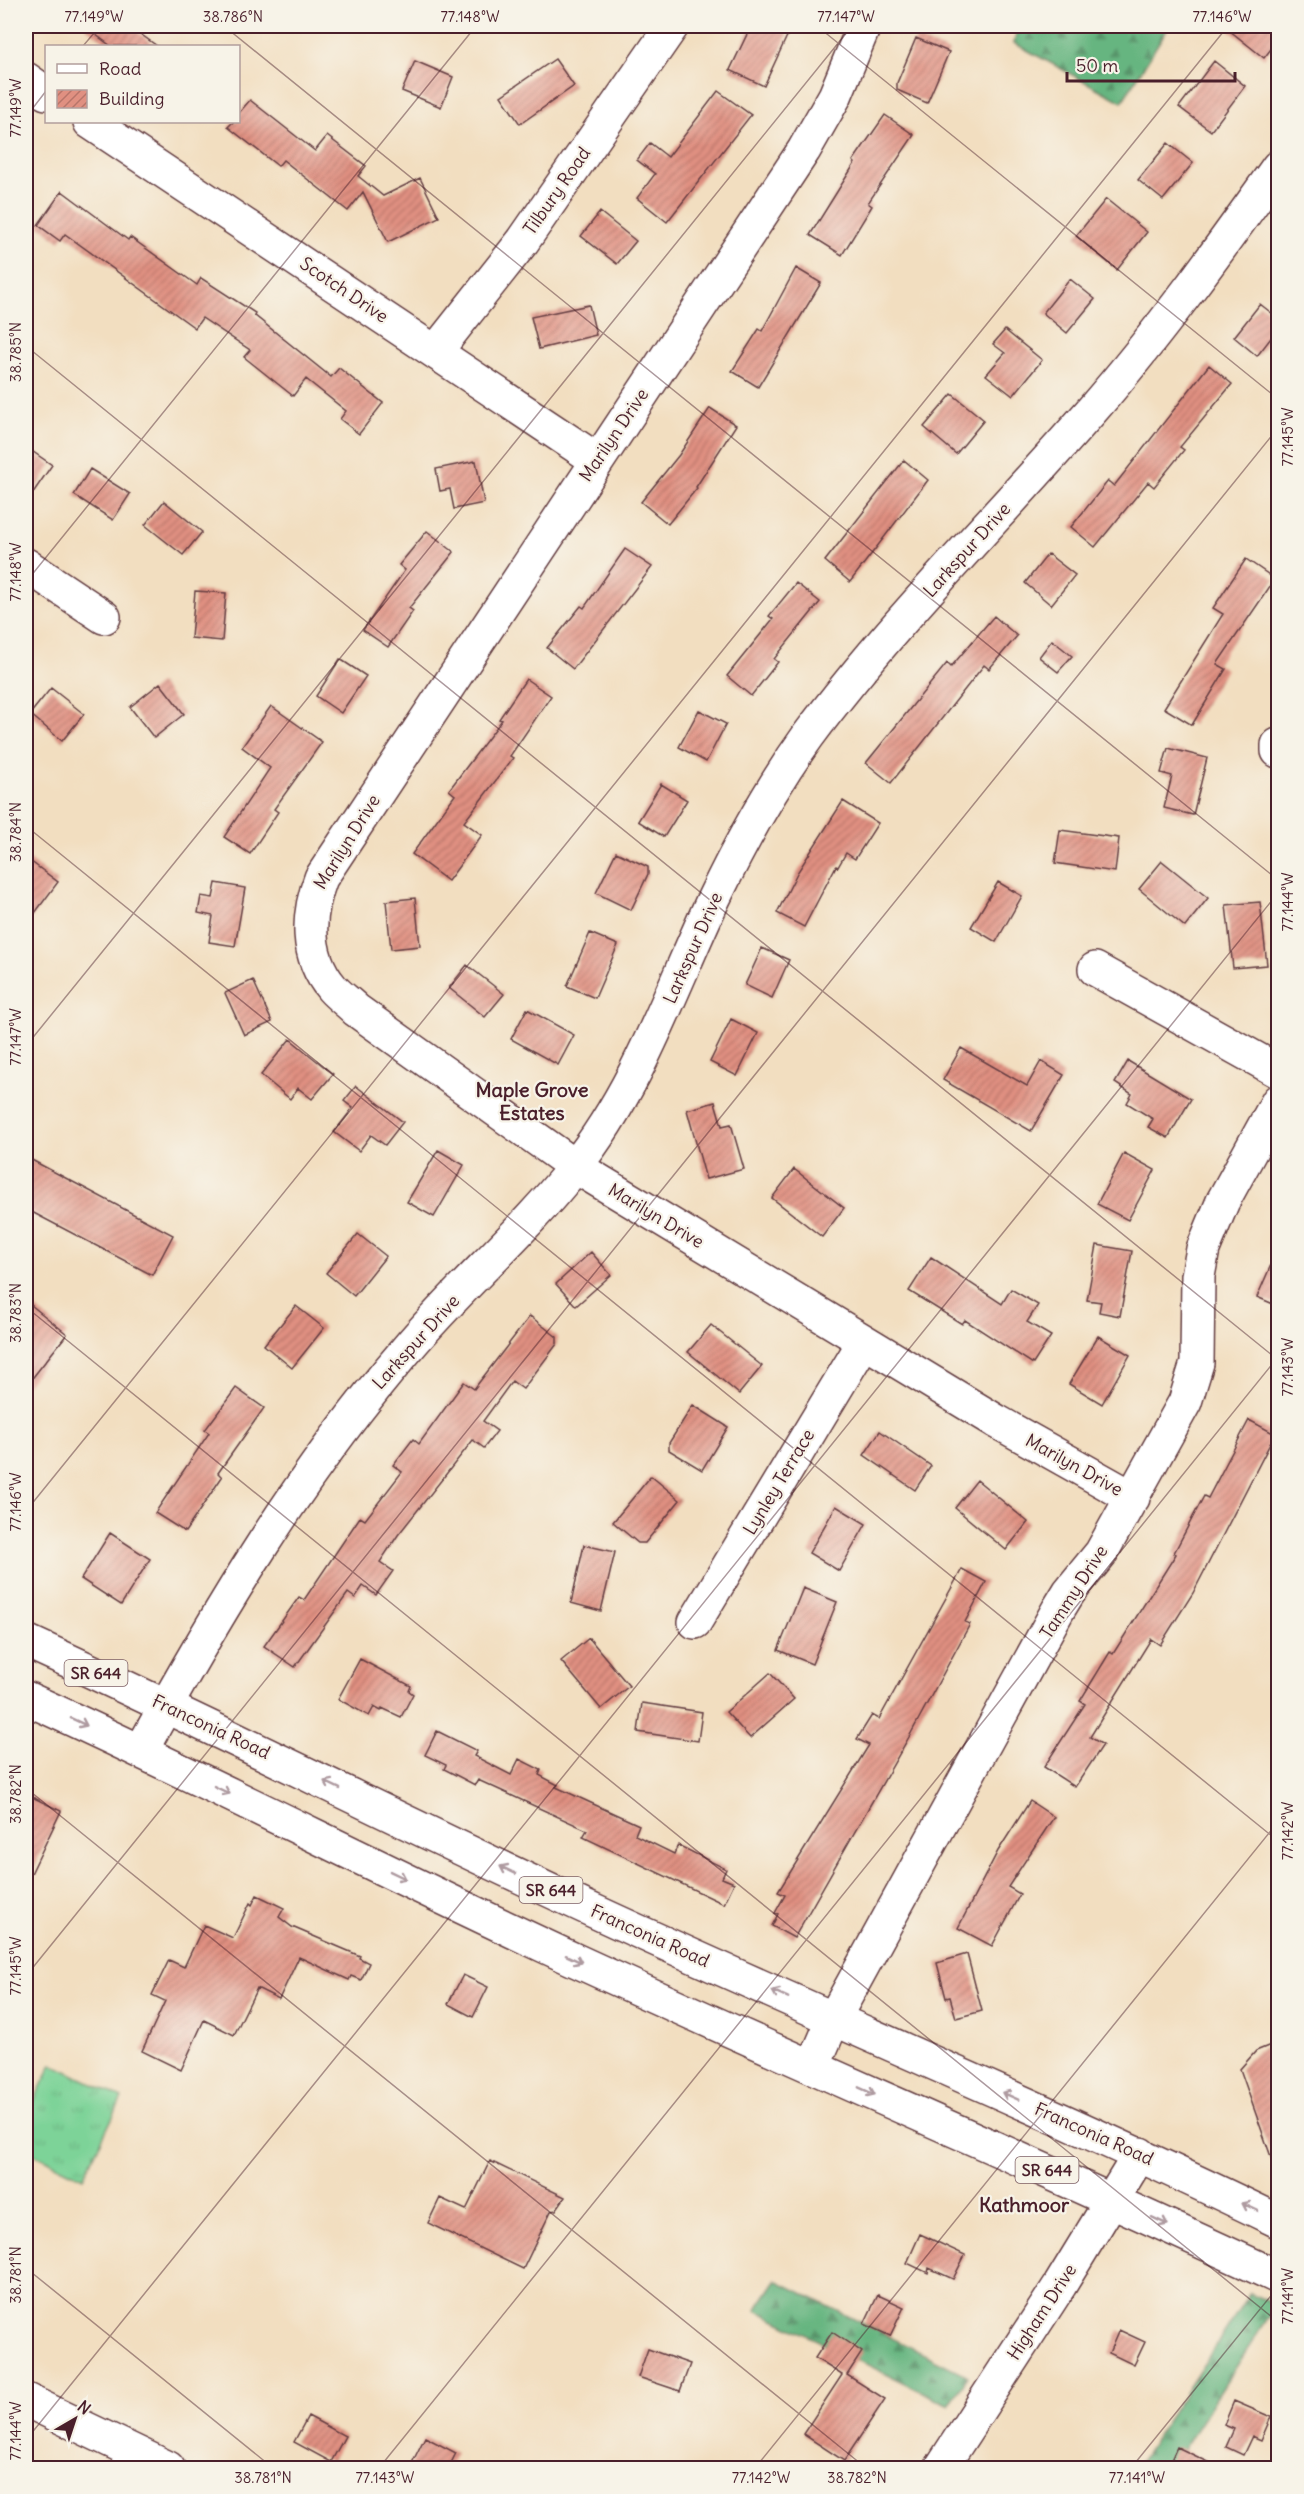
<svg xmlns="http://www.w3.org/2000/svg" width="1304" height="2494" font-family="Delius,sans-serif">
	<defs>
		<pattern id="grass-tufts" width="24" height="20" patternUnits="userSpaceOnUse" patternTransform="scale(1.5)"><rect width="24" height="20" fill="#7dd398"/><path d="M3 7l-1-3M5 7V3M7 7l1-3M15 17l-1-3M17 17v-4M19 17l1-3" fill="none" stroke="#6eb583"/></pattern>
		<pattern id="forest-firs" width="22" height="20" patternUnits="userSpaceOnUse" patternTransform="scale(1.5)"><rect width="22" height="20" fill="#66b580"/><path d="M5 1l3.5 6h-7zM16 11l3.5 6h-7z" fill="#569369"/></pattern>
		<pattern id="building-hatch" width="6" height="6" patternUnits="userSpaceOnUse" patternTransform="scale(1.5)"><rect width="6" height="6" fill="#e09081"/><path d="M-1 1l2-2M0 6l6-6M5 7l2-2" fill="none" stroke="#b8756a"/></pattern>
	</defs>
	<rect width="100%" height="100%" fill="#f7f3e8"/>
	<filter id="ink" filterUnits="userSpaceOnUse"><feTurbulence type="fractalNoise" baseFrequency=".0167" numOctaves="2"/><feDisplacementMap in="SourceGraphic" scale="12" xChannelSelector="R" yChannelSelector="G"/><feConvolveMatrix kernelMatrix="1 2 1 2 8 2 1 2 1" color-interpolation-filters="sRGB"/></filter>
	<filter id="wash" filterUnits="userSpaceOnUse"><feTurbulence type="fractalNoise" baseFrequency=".008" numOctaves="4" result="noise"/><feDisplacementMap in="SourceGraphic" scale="24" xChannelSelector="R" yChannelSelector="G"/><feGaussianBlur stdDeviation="1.35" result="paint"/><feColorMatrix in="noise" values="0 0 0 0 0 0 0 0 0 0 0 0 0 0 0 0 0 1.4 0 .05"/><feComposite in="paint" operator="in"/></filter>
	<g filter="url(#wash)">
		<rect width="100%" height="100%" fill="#f2dec0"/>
		<!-- grass -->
		<path fill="url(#grass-tufts)" stroke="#647962" stroke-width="1.5" d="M52,2064L122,2098L83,2178L26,2150V2117Z"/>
		<!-- forest -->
		<path fill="url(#forest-firs)" stroke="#586a56" stroke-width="1.5" d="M1018,26H1169L1122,102L1014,43Z
			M776,2280L968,2376L949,2405L756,2310Z
			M1250,2293L1276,2305L1171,2468H1136Z"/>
		<g id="blocks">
			<!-- building -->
			<path fill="url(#building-hatch)" d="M84,26H129L157,46H111Z
				M751,26H770L788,34L764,86L730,70Z
				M1224,26H1278V40L1264,58Z
				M916,38L949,52L927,103L897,90V83Z
				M555,59L574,86L520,124L501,96Z
				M415,61L453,77L441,107L402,91Z
				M1214,61L1245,86L1211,131L1179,107Z
				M718,91L751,115L667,222L637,198L655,174L637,160L650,143L668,157Z
				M250,100L315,151L327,136L366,166L358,176L383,196L420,178L439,217L388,242L363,192L348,211L283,160L278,166L228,127L233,122H238V114Z
				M885,115L914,135L868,203L872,206L842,255L810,235L855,163L853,161Z
				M1168,143L1193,163L1163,200L1138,180Z
				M62,191L128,240L130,237L197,285L201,278L255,313L254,315L331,377L339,368L383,403L359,434L340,419L346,411L306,379L293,396L244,357L250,350L202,318L195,328L65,234L60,241L38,225Z
				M1106,199L1147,232L1117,270L1076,236Z
				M600,212L636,241L617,264L581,236Z
				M796,268L821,283L758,387L732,371L759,329L762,331Z
				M1070,279L1095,299L1067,333L1043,313Z
				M1260,304L1278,318V329L1257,356L1234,337Z
				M589,305L596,335L539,349L531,317Z
				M1005,330L1042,360L1013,396L986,375L1005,353L993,344Z
				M1209,365L1232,384L1180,447L1184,450L1154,487L1148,482L1095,547L1071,527L1108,481L1114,486Z
				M952,394L984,420L956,454L924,427Z
				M710,408L736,425L696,487L697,488L668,524L641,502L679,455Z
				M26,447L52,465L26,503Z
				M904,460L928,480L850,582L825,561Z
				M476,461L484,503L454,509L450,489L440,491L436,469Z
				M90,469L130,494L113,520L74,495Z
				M164,501L202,532L183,555L145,525Z
				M427,531L454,552L409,608L413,611L388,647L363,630L405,570L399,565Z
				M625,549L652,567L573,669L547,648L581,606L584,608Z
				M1048,554L1075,575L1051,605L1025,583Z
				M1246,559L1275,579L1217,664L1226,669L1192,725L1164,708L1223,614L1213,608Z
				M796,583L820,602L774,659L778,662L751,696L727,676L773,619L769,616Z
				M195,591L226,593L222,641L191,638Z
				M994,616L1017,636L989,669L984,665L891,783L866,763L947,663L951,667Z
				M1052,640L1072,656L1058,672L1039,657Z
				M340,659L366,676L341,713L316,696Z
				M526,679L551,696L510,756L513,758L464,822L482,835L448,881L412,854L455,795L449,790L502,720L499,719Z
				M160,683L184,714L154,738L130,707Z
				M51,688L84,714L62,741L30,714Z
				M271,706L322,742L274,809L278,812L250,854L224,837L270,768L242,747Z
				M699,710L726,724L706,762L679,747Z
				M1168,748L1207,758L1193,815L1164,808L1172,776L1161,773Z
				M661,784L687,800L664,837L638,821Z
				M843,801L878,823L855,859L846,853L838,867L836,866L804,927L777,913L797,873Z
				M1060,830L1119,838L1115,872L1055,863Z
				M616,852L648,867V874L631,910L596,893Z
				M26,858L58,882L26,925Z
				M1162,861L1208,898L1185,927L1139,889Z
				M998,882L1022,896L996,942L971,927Z
				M216,883L245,888L235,946L209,942L213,916L198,913L201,896L213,898Z
				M415,898L420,946L391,949L386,901Z
				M1260,902L1267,965L1233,968L1226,905Z
				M590,933L618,945L595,998L567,986Z
				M762,948L789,960L772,998L745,985Z
				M467,965L504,994L485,1017L449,988Z
				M253,980L272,1022L244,1035L225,993Z
				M527,1009L574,1035L558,1065L511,1039Z
				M731,1019L758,1033L737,1076L710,1062Z
				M290,1039L333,1074L312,1099L298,1088L290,1099L261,1075Z
				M961,1048L1027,1086L1041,1061L1064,1075L1031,1131L943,1080Z
				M1128,1061L1191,1099L1168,1138L1148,1127L1153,1119L1127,1103L1132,1094L1115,1083Z
				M356,1086L403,1122L385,1145L371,1135L359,1151L334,1132L353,1108L344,1101Z
				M715,1102L722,1126L731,1124L744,1169L706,1179L687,1110Z
				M438,1150L464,1165L434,1217L407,1202Z
				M1124,1153L1155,1170L1128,1220L1097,1204Z
				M26,1157L173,1235L152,1275L26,1209Z
				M794,1169L844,1208L822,1237L772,1198Z
				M358,1234L386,1256L354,1296L326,1273Z
				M1097,1245L1132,1251L1120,1316L1099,1312L1101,1302L1087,1300Z
				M1278,1249V1306L1257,1297Z
				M591,1252L611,1275L576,1306L556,1284Z
				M931,1257L1002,1304L1011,1289L1038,1305L1027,1322L1051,1336L1033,1364L965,1320L962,1324L909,1291Z
				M26,1301L67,1334L26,1386Z
				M296,1306L324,1328L292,1368L264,1345Z
				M530,1316L557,1337V1344L523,1389L512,1381L483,1421L497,1431L484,1448L473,1440L398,1535L380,1562L393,1571L376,1595L363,1586L355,1598L348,1593L295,1667L264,1646L299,1597L304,1600L360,1517L365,1520L402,1472L393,1465L413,1439L419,1444L464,1382L474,1389Z
				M711,1325L762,1366L739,1394L688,1352Z
				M1098,1336L1130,1355L1102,1404L1069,1384Z
				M236,1388L264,1408L218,1473L222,1477L185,1532L155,1513L209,1433L205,1430Z
				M693,1405L728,1427L702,1470L669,1450V1443Z
				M1249,1420L1275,1434L1193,1593L1160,1645L1151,1639L1090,1737L1103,1745L1075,1787L1044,1767L1085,1704L1080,1701L1110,1652L1113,1654L1176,1554L1174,1553L1204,1496L1208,1498Z
				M880,1431L931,1466L915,1490L864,1455Z
				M651,1476L680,1500L645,1543H638L613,1522Z
				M977,1480L1028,1522L1006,1550L955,1508Z
				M836,1506L866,1524L839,1571L809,1553Z
				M110,1533L150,1559L121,1605L81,1579Z
				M584,1545L615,1552L601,1611L571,1603Z
				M962,1569L986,1582L965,1622L970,1624L909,1737L794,1938L772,1926L778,1914L775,1913L785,1895L778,1892L869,1745L857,1739L872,1715L879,1719Z
				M803,1588L837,1602L812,1664L778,1650Z
				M589,1638L629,1686L601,1709L561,1661Z
				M360,1659L411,1686L409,1691L413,1694L401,1717L382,1708L381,1711L374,1707L369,1716L338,1699Z
				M770,1673L794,1699L750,1738L726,1712Z
				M642,1703L702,1712L698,1741L638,1732Z
				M437,1731L477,1751L474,1756L511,1775L519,1759L541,1770L539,1775L558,1785L556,1787L639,1825L635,1835L674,1854L678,1845L726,1869L722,1878L734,1883L724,1904L583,1837L587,1830L478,1780L475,1785L444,1769L446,1765L425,1755Z
				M26,1794L61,1811L26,1884Z
				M1030,1801L1054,1817L1008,1887L1020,1894L992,1946L958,1928L998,1851Z
				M257,1895L284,1908L279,1917L292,1927L360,1956L359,1958L369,1963L361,1980L351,1976L349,1980L299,1957L279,1999L257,1988L234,2035L204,2020L181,2070L142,2051L165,2001L152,1995L169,1960L184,1967L204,1925L233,1938L250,1903L252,1905Z
				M967,1954L982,2011L956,2018L950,1997L946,1998L937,1963Z
				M463,1975L488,1987L473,2017L448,2004Z
				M1278,2042V2171H1276L1240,2069L1256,2051Z
				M490,2161L565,2197L556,2210L551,2211L523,2269L428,2223L440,2198L466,2210Z
				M920,2234L965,2255L953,2279L929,2268L928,2273L907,2263Z
				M878,2295L904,2307L890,2336L864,2324Z
				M1119,2330L1145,2342L1134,2365L1109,2353Z
				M832,2332L862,2352L847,2375L885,2399L844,2461L803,2434L842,2375L815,2358Z
				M648,2349L690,2364L680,2391L638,2377Z
				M1234,2401L1271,2417L1261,2440L1252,2436L1243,2455L1226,2447L1234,2429L1224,2425Z
				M308,2416L345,2436L331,2462L294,2442Z
				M425,2437L456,2453L448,2469H409Z
				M1177,2447L1223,2469H1167Z"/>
		</g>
	</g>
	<g filter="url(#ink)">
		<use href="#blocks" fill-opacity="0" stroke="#633c41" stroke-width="1.5"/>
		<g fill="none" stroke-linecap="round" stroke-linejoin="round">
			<defs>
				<path id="minor" d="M864,26L835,96L804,150L321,878C307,915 305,956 332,988C339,996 348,1002 356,1010L576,1167L996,1421L1133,1498
					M26,79L46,93
					M90,122L597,460
					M436,351L523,241L672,26
					M26,565L104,617
					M1278,745V751
					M1095,969L1278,1071
					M695,1622L864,1342
					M141,1751C218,1610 302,1471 407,1349C460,1286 523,1233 574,1168C639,1087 670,991 714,898C741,842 772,786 808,736C894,620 998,518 1093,409C1160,332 1219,250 1278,167
					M813,2067L834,2018L1058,1610L1069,1592L1101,1553L1185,1402L1197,1363L1198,1276L1203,1249L1223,1201L1278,1101
					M26,2400L168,2468
					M941,2468L1060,2285L1140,2154"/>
				<path id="major" d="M26,1641C217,1728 405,1824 596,1912C823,2017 1054,2112 1278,2221
					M26,1698C211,1782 392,1876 577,1961C810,2068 1046,2168 1278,2277"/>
			</defs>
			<!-- minor casing -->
			<use href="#minor" stroke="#633c41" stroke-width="36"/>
			<!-- major casing -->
			<use href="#major" stroke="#633c41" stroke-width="36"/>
			<!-- minor -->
			<use href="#minor" stroke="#fff" stroke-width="33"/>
			<!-- major -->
			<use href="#major" stroke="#fff" stroke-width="33"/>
		</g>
		<!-- one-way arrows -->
		<defs><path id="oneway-shaft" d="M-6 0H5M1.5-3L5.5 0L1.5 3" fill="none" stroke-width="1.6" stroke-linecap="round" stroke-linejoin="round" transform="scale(1.5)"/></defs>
		<g stroke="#ae9aa0">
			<use href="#oneway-shaft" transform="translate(79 1722) rotate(25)"/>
			<use href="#oneway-shaft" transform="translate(332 1785) rotate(-154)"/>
			<use href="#oneway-shaft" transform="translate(222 1790) rotate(26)"/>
			<use href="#oneway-shaft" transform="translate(508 1870) rotate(-154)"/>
			<use href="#oneway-shaft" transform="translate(398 1875) rotate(26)"/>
			<use href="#oneway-shaft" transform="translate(574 1959) rotate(25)"/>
			<use href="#oneway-shaft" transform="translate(780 1994) rotate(-156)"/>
			<use href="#oneway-shaft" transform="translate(867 2091) rotate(24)"/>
			<use href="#oneway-shaft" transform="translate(1010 2096) rotate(-156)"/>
			<use href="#oneway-shaft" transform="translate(1250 2207) rotate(-154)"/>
			<use href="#oneway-shaft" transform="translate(1160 2221) rotate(25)"/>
		</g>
	</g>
	<!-- ticks -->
	<path fill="none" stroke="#4a1f2b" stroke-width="1.5" stroke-opacity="0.45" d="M224,26L1278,880M817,26L1278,399M83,46L100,26M26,117L46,91M26,346L1278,1360M26,582L476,26M26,826L1278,1841M26,1046L852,26M26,1307L1278,2322M26,1511L1228,26M26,1788L866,2468M26,1976L1278,428M26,2268L273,2468M26,2440L1278,893M379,2468L1278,1357M755,2468L1278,1822M1131,2468L1278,2287"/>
	<g text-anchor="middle" stroke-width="4.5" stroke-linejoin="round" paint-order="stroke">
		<!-- shield labels -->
		<g fill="#f7f3e8" stroke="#7e5f64" stroke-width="1.5">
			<rect x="64.5" y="1660" width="63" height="26" rx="4.5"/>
			<rect x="519.5" y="1877" width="63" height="26" rx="4.5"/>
			<rect x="1015.5" y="2157" width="63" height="26" rx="4.5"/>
		</g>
		<g font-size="16" font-weight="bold" fill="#4a1f2b">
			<text x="96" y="1679">SR 644</text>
			<text x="551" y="1896">SR 644</text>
			<text x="1047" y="2176">SR 644</text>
		</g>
		<!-- street labels -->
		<g font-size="18" fill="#4a1f2b" stroke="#f7f3e8">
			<text transform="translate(557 191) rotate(-55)" y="6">Tilbury Road</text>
			<text transform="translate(344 290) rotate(34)" y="6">Scotch Drive</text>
			<text transform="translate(614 435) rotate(-56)" y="6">Marilyn Drive</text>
			<text transform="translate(967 550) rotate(-48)" y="6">Larkspur Drive</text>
			<text transform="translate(347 842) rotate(-58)" y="6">Marilyn Drive</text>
			<text transform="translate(693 948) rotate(-66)" y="6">Larkspur Drive</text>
			<text transform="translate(656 1216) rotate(31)" y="6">Marilyn Drive</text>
			<text transform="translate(416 1342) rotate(-48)" y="6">Larkspur Drive</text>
			<text transform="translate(1074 1465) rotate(29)" y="6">Marilyn Drive</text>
			<text transform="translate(779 1482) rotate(-59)" y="6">Lynley Terrace</text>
			<text transform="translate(1074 1592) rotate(-57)" y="6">Tammy Drive</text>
			<text transform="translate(211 1727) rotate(25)" y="6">Franconia Road</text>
			<text transform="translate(650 1936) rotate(24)" y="6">Franconia Road</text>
			<text transform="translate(1094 2134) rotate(24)" y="6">Franconia Road</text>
			<text transform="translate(1042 2312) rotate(-57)" y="6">Higham Drive</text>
		</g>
		<!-- neighbourhood labels -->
		<g font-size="20" font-weight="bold" fill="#4a1f2b" stroke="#f7f3e8">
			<text x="532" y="1097">Maple Grove<tspan x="532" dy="23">Estates</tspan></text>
			<text x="1024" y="2212">Kathmoor</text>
		</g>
	</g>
	<!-- margin -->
	<rect width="1304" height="2494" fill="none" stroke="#f7f3e8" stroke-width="66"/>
	<!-- legend -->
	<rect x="45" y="45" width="195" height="78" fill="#f7f3e8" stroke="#b29e9c" stroke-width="1.5"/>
	<rect x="57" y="64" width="30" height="9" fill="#ffffff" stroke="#b29e9c" stroke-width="1.5"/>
	<text x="99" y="75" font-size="18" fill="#4a1f2b">Road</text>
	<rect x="57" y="90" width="30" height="18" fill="url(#building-hatch)" stroke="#b29e9c" stroke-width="1.5"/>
	<text x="99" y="105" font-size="18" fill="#4a1f2b">Building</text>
	<!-- north arrow -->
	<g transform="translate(75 2419) rotate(39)" stroke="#f7f3e8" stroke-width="4.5" paint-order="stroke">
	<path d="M0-4.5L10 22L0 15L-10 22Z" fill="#4a1f2b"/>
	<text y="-9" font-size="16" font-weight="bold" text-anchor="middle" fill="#4a1f2b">N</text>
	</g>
	<!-- scale -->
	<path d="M1067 72v9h168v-9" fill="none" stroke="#4a1f2b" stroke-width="3"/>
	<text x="1076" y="72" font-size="18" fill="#4a1f2b" stroke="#f7f3e8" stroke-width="4.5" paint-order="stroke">50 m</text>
	<rect x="33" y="33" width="1238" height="2428" fill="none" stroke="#4a1f2b" stroke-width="2"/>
	<g font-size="15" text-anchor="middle" fill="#4a1f2b">
		<text x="94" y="22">77.149°W</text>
		<text x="233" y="22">38.786°N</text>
		<text x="470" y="22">77.148°W</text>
		<text x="846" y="22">77.147°W</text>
		<text x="1222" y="22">77.146°W</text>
		<text transform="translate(16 108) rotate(-90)" y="5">77.149°W</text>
		<text transform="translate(16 352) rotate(-90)" y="5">38.785°N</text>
		<text transform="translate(1288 437) rotate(-90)" y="5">77.145°W</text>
		<text transform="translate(16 572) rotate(-90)" y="5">77.148°W</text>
		<text transform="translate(16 832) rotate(-90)" y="5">38.784°N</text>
		<text transform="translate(1288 902) rotate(-90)" y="5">77.144°W</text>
		<text transform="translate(16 1037) rotate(-90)" y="5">77.147°W</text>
		<text transform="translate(16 1313) rotate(-90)" y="5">38.783°N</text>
		<text transform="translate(1288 1367) rotate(-90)" y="5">77.143°W</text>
		<text transform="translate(16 1502) rotate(-90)" y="5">77.146°W</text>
		<text transform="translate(16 1794) rotate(-90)" y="5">38.782°N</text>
		<text transform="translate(1288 1831) rotate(-90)" y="5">77.142°W</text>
		<text transform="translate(16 1966) rotate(-90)" y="5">77.145°W</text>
		<text transform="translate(16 2275) rotate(-90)" y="5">38.781°N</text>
		<text transform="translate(1288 2296) rotate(-90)" y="5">77.141°W</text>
		<text transform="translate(16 2431) rotate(-90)" y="5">77.144°W</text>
		<text x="263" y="2483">38.781°N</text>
		<text x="385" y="2483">77.143°W</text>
		<text x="761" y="2483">77.142°W</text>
		<text x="857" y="2483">38.782°N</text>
		<text x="1137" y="2483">77.141°W</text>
	</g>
</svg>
